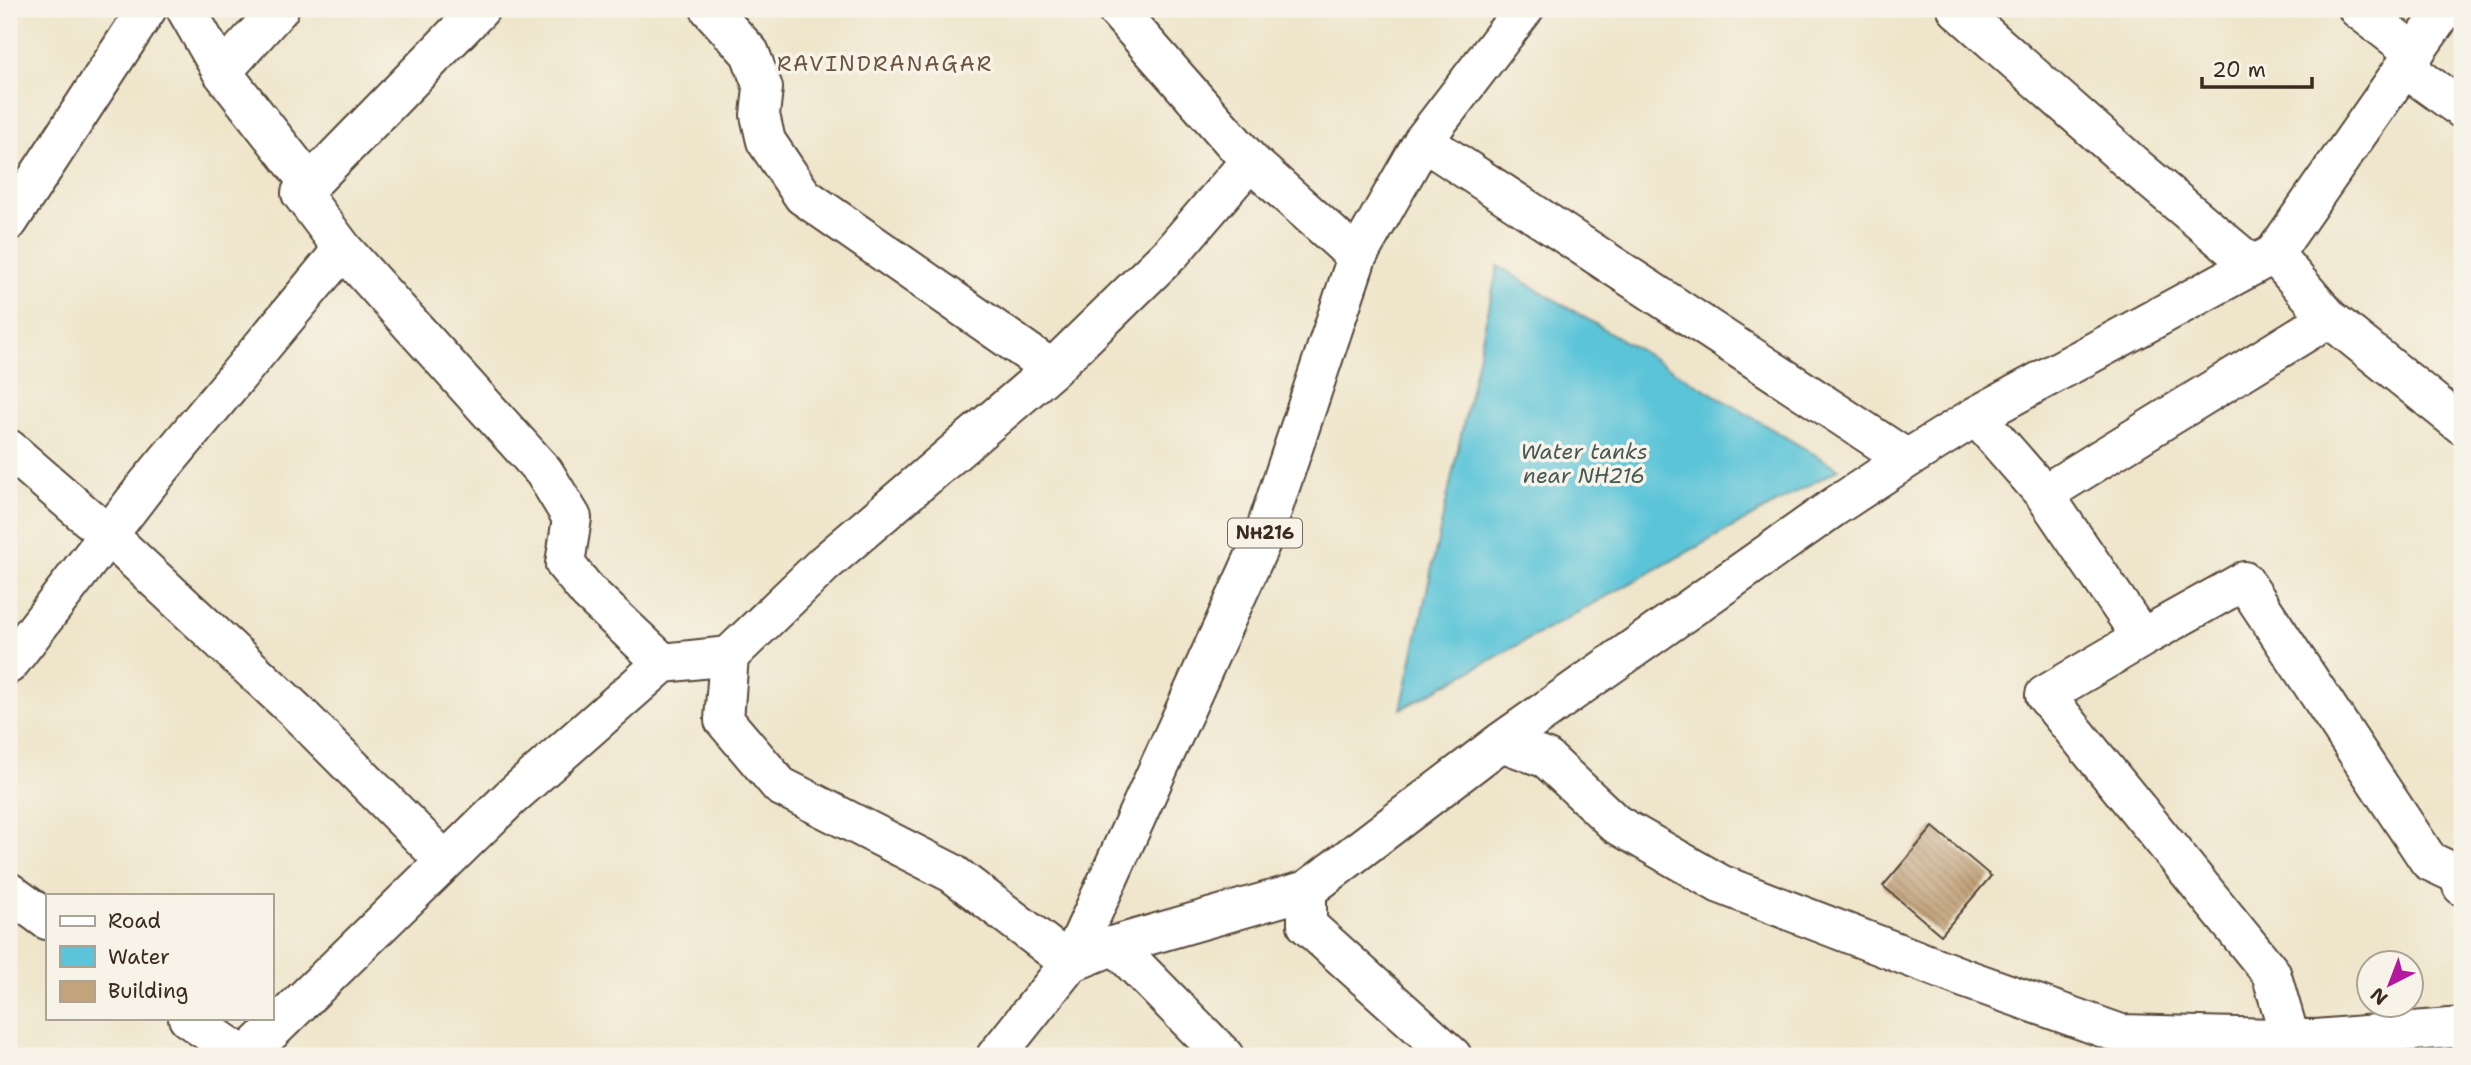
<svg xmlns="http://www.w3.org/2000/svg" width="2471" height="1065" font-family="'Shantell Sans',sans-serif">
	<defs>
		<pattern id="building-back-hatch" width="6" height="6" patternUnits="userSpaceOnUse" patternTransform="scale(1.75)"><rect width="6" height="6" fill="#c2a37c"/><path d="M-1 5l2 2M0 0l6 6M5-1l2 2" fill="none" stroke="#9f8565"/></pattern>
	</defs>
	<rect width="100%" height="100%" fill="#f7f3e8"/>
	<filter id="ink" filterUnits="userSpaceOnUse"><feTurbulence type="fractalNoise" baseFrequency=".0143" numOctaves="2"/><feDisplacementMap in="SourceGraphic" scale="14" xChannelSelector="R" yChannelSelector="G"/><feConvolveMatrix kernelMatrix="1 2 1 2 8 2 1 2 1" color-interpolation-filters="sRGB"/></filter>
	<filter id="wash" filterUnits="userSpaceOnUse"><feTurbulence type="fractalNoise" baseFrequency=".00686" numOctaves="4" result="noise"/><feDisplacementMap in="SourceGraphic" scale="28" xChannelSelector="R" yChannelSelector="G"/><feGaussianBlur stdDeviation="1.57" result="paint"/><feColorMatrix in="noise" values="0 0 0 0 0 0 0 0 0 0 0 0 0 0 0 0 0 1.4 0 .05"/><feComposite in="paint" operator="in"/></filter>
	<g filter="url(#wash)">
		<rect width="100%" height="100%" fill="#efe5cb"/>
		<!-- water -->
		<path fill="#5cc4d8" stroke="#4c777b" stroke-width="2" d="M1498,266L1839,469L1401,709Z"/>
		<g id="blocks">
			<!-- building -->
			<path fill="url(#building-back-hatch)" d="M1933,827L1991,876L1941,935L1883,886Z"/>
		</g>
	</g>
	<g filter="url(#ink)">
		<use href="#blocks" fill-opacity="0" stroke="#564638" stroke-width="2"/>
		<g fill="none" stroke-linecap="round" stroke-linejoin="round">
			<defs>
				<path id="minor" d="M186,9L222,72
					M279,9L222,72L310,184
					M480,9L301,193L343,249L544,472L572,518L565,564L588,592L663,663
					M710,9L750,53L763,88L760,115L766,141L803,196L1052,369
					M1116,9L1250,161
					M1957,9L2137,168L2252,265
					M2358,9L2415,53
					M2405,68L2462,109
					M1423,141L1907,459
					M9,221L147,9
					M2274,254L2445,9
					M1976,416L2044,494L2329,318
					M9,449L108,535L297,712L445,861
					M2044,494L2142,638L2045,695L2271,973L2290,1038
					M2142,638L2244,581L2429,861L2459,875L2462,886
					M729,656L824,564L1052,369L1171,253L1250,161L1357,257
					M9,664L146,486L343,249
					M1501,742L1547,759L1616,824L1720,884L1961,977L2121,1034L2316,1039L2462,1027
					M1307,890V925L1452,1056
					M1115,945L1224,1056
					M246,1056L510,798L663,663L729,656L724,720L780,786L952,873L1070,963L1115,945L1307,890L1501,742L1834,507L1907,459L1976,416L2274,254L2329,318L2462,425"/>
				<path id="tertiary" d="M9,892L47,920
					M188,1018L243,1056"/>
				<path id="trunk" d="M996,1056L1070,963L1263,538L1357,257L1423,141L1524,9"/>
			</defs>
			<!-- minor casing -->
			<use href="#minor" stroke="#564638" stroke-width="42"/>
			<!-- tertiary casing -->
			<use href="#tertiary" stroke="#564638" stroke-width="42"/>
			<!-- trunk casing -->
			<use href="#trunk" stroke="#564638" stroke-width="42"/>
			<!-- minor -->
			<use href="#minor" stroke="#fff" stroke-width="38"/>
			<!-- tertiary -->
			<use href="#tertiary" stroke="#fff" stroke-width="38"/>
			<!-- trunk -->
			<use href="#trunk" stroke="#fff" stroke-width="38"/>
		</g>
	</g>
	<g text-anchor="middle" stroke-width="7" stroke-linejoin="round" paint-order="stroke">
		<!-- shield labels -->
		<rect fill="#f7f3e8" stroke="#73665b" stroke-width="2" x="1228" y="518.5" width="74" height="29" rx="5"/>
		<g font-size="18" font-weight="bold" fill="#3b2a1e">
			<text x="1265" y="539">NH216</text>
		</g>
		<!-- neighbourhood labels -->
		<g font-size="21" letter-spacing="2" fill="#6a543f" stroke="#f7f3e8">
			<text x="885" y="71">RAVINDRANAGAR</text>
		</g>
		<!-- water labels -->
		<g font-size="21" font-style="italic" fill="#455856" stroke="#f7f3e8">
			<text x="1584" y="459">Water tanks<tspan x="1584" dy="24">near NH216</tspan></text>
		</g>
	</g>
	<!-- margin -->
	<rect width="2471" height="1065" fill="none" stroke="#f7f3e8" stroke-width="35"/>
	<!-- legend -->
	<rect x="46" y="894" width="228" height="126" fill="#f7f3e8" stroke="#aca397" stroke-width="2"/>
	<rect x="60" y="916" width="35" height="10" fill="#ffffff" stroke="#aca397" stroke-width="2"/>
	<text x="108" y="928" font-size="21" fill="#3b2a1e">Road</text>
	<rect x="60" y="946" width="35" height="21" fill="#5cc4d8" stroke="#aca397" stroke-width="2"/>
	<text x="108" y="964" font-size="21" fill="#3b2a1e">Water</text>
	<rect x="60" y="981" width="35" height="21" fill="#c2a37c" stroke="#aca397" stroke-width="2"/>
	<text x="108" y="998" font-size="21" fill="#3b2a1e">Building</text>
	<!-- north arrow -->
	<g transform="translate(2390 984) rotate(222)"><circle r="33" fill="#f7f3e8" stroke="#aca397" stroke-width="2"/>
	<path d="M0-5L12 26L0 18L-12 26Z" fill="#b5179e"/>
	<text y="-10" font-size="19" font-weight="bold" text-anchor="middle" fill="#3b2a1e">N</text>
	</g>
	<!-- scale -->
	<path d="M2202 77v10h110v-10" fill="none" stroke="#3b2a1e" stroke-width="3.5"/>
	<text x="2212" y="77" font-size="21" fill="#3b2a1e" stroke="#f7f3e8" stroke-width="5" paint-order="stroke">20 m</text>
</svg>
